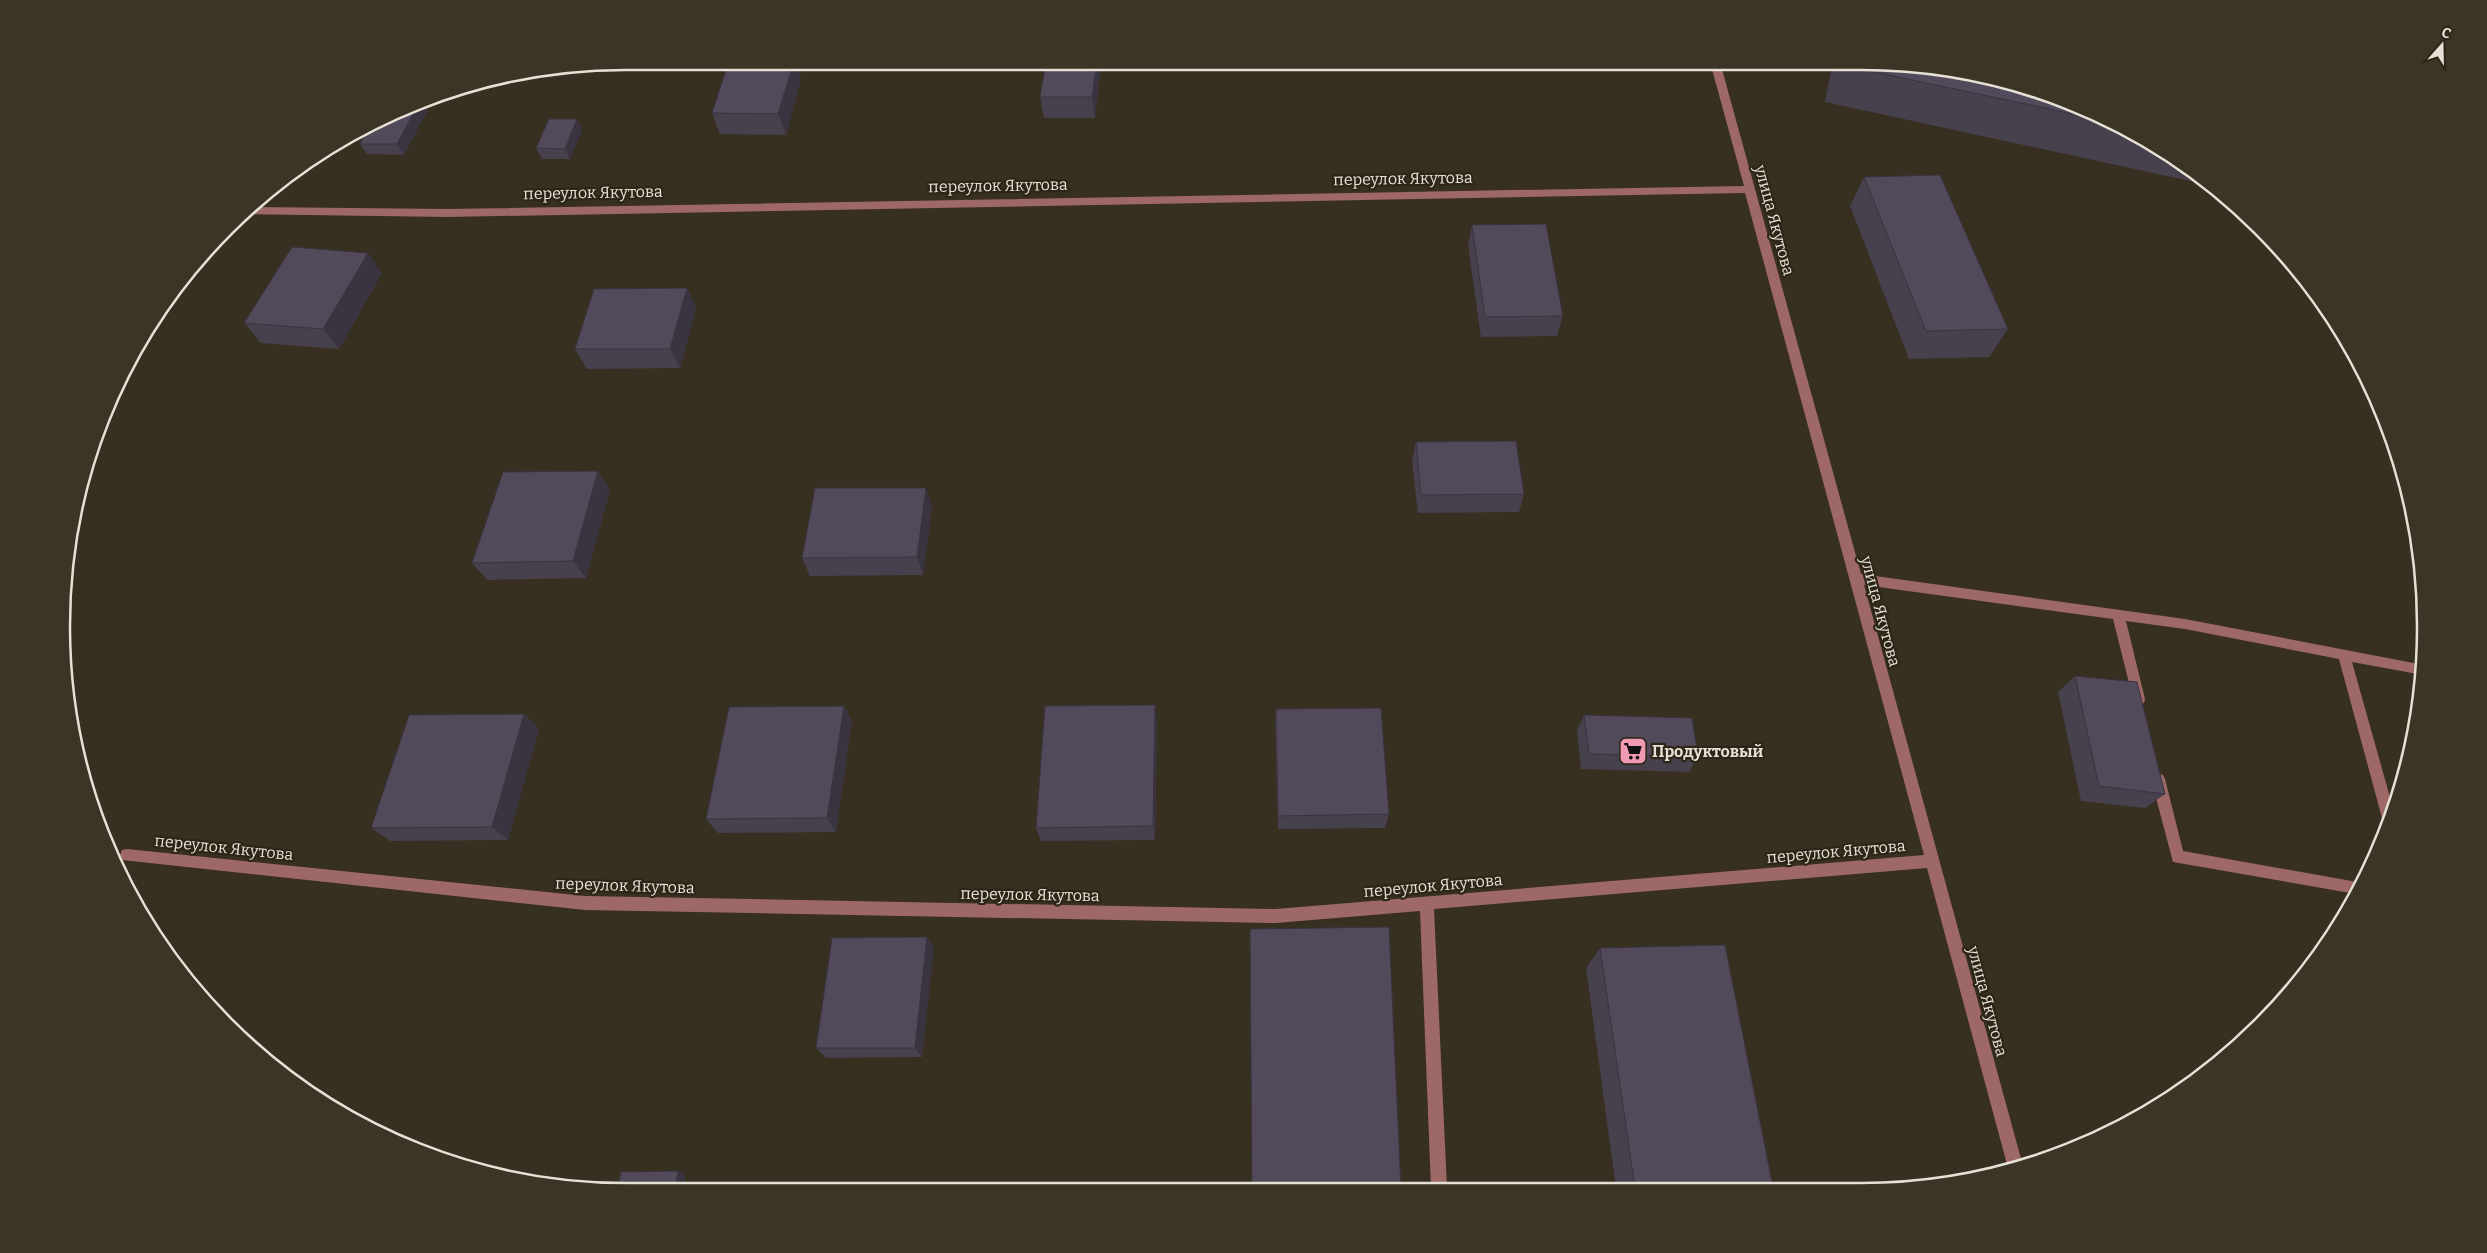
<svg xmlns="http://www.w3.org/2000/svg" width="2487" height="1253" font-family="Bitter,serif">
	<rect width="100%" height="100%" fill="#372f20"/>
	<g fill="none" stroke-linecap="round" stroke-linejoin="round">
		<!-- minor -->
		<path fill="#9e6867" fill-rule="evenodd" d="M1710,62H1720L1861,574L2185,619L2424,665L2423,675L2352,662L2393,808L2387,824L2382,818L2339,659L2185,629L2126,621L2145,699L2144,703L2139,705L2134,703L2113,619L1864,585L2023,1166L2008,1168L1927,868L1434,909L1447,1188H1431L1420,911L1276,923L585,910L122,860L120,855L122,850L127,849L585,896L1276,909L1924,855L1745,193L448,217L244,214L251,207L448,209L1744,186Z
			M2158,773L2163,775L2165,779L2183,851L2363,883L2356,894L2173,862L2151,779L2153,775Z"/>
	</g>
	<!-- wall -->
	<path fill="#47404d" d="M729,61H796L801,79L786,135L720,134L712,113Z
		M928,62H986L984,68L930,67Z
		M1046,62H1101V65L1095,118H1044L1040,97Z
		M1833,62H1897L2110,119L2204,178L2213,186L1825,102Z
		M421,102L427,111L404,155L367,154L360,144L369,125Z
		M577,119L582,130L570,159H542L536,148Z
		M1864,177L2008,329L1989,357L1909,359L1850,206Z
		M1472,225L1563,316L1557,336L1481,337L1468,245Z
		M368,253L382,273L339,349L261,343L244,323Z
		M687,288L696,308L680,368L587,369L575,349Z
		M1416,442L1524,494L1519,512L1418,513L1412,461Z
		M610,490L586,578L487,580L472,563Z
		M932,506L923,575L810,576L802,558Z
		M2075,676L2165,794L2145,808L2081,801L2058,692Z
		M844,706L852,721L836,832L718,833L706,819Z
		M1276,709L1389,814L1385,828L1278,829L1275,724Z
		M524,714L539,729L508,840L390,841L371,828Z
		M1584,715L1698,757L1689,772L1581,769L1577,730Z
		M1157,720L1155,840L1041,841L1036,828Z
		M1250,929L1401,1188L1252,1189Z
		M934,948L922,1057L826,1058L816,1048Z
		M1600,948L1773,1187L1616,1188L1586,968Z"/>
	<!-- shaded-wall -->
	<path fill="#39343f" d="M794,61H796L801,79L786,135L778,114Z
		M983,62H986L984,68Z
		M1097,62H1101V65L1095,118L1092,97Z
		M421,102L427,111L404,155L397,144L419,103Z
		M577,119L582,130L570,159L565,149Z
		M368,253L382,273L339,349L323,329Z
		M687,288L696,308L680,368L670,349Z
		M164,306L150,332L147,329Z
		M598,471L610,490L586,578L573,561Z
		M926,488L932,506L923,575L917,557Z
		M1155,705L1157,720L1155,840L1153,826Z
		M844,706L852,721L836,832L827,818Z
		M524,714L539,729L508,840L492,827Z
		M927,937L934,948L922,1057L915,1048Z
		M678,1171L686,1175L683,1190H675Z"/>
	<!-- building -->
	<path fill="#524a5a" stroke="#39343f" d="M729,61H794L778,114L712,113Z
		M1046,62H1097L1092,97H1040Z
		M1841,62H1897L2007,80L2110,119L2116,123L1841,65Z
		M419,103L397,144H360L369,125Z
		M549,119H577L565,149L536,148Z
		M1940,175L2008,329L1926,331L1864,177Z
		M1546,224L1563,316L1485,317L1472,225Z
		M292,247L368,253L323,329L244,323Z
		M687,288L670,349H575L594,289Z
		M1516,441L1524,494L1421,495L1416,442Z
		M598,471L573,561L472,563L503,472Z
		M815,488H926L917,557L802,558Z
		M2075,676L2137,682L2165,794L2099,786Z
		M1155,705L1153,826L1036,828L1045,706Z
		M844,706L827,818L706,819L729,707Z
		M1381,708L1389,814L1278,816L1276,709Z
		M524,714L492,827L371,828L409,715Z
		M1584,715L1692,718L1698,757L1589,754Z
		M1389,927L1401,1188L1252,1189L1250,929Z
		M927,937L915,1048H816L832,938Z
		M1725,945L1773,1187L1635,1188L1600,948Z
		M678,1171L675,1190H617L621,1172Z"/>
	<!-- icons -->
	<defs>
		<symbol id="supermarket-square" viewBox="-11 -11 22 22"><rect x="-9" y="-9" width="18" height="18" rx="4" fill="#f19ab3" stroke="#2d2516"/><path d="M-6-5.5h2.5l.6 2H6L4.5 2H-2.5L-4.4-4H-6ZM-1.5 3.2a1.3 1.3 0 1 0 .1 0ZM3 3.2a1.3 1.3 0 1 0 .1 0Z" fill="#111"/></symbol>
	</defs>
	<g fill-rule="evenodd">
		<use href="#supermarket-square" x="1617" y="735" width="32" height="32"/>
	</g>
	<g text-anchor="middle" stroke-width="4.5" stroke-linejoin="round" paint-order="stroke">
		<!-- street labels -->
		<g font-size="16" fill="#e6e1d7" stroke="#2d2516">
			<text transform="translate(1403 178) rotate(-1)" y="6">переулок Якутова</text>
			<text transform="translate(998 185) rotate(-1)" y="6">переулок Якутова</text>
			<text transform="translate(593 192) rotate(-1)" y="6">переулок Якутова</text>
			<text transform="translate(1775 220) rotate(75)" y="6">улица Якутова</text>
			<text transform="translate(1881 611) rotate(75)" y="6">улица Якутова</text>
			<text transform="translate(224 847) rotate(6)" y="6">переулок Якутова</text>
			<text transform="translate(1836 851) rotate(-5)" y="6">переулок Якутова</text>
			<text transform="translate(625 885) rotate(2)" y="6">переулок Якутова</text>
			<text transform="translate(1433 885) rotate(-5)" y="6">переулок Якутова</text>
			<text transform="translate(1030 894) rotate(1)" y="6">переулок Якутова</text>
			<text transform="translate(1988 1001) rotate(75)" y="6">улица Якутова</text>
		</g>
		<!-- poi labels -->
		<g font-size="16" font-weight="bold" fill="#e6e1d7" stroke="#2d2516" text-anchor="start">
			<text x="1652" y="757">Продуктовый</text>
		</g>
	</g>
	<!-- crop -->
	<path d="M0 0H2487V1253H0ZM626 70H1861A556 556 0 0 1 2417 626V627A556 556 0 0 1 1861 1183H626A556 556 0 0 1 70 627V626A556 556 0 0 1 626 70Z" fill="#3c3425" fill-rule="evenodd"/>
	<path fill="none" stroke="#e6e1d7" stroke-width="2.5" d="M626 70H1861A556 556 0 0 1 2417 626V627A556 556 0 0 1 1861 1183H626A556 556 0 0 1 70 627V626A556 556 0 0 1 626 70Z"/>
	<!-- north arrow -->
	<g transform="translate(2442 45) rotate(20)" stroke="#2d2516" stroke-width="4" paint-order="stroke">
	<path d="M0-4L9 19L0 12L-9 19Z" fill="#e6e1d7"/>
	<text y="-8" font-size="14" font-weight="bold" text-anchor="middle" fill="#e6e1d7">С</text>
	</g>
</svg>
